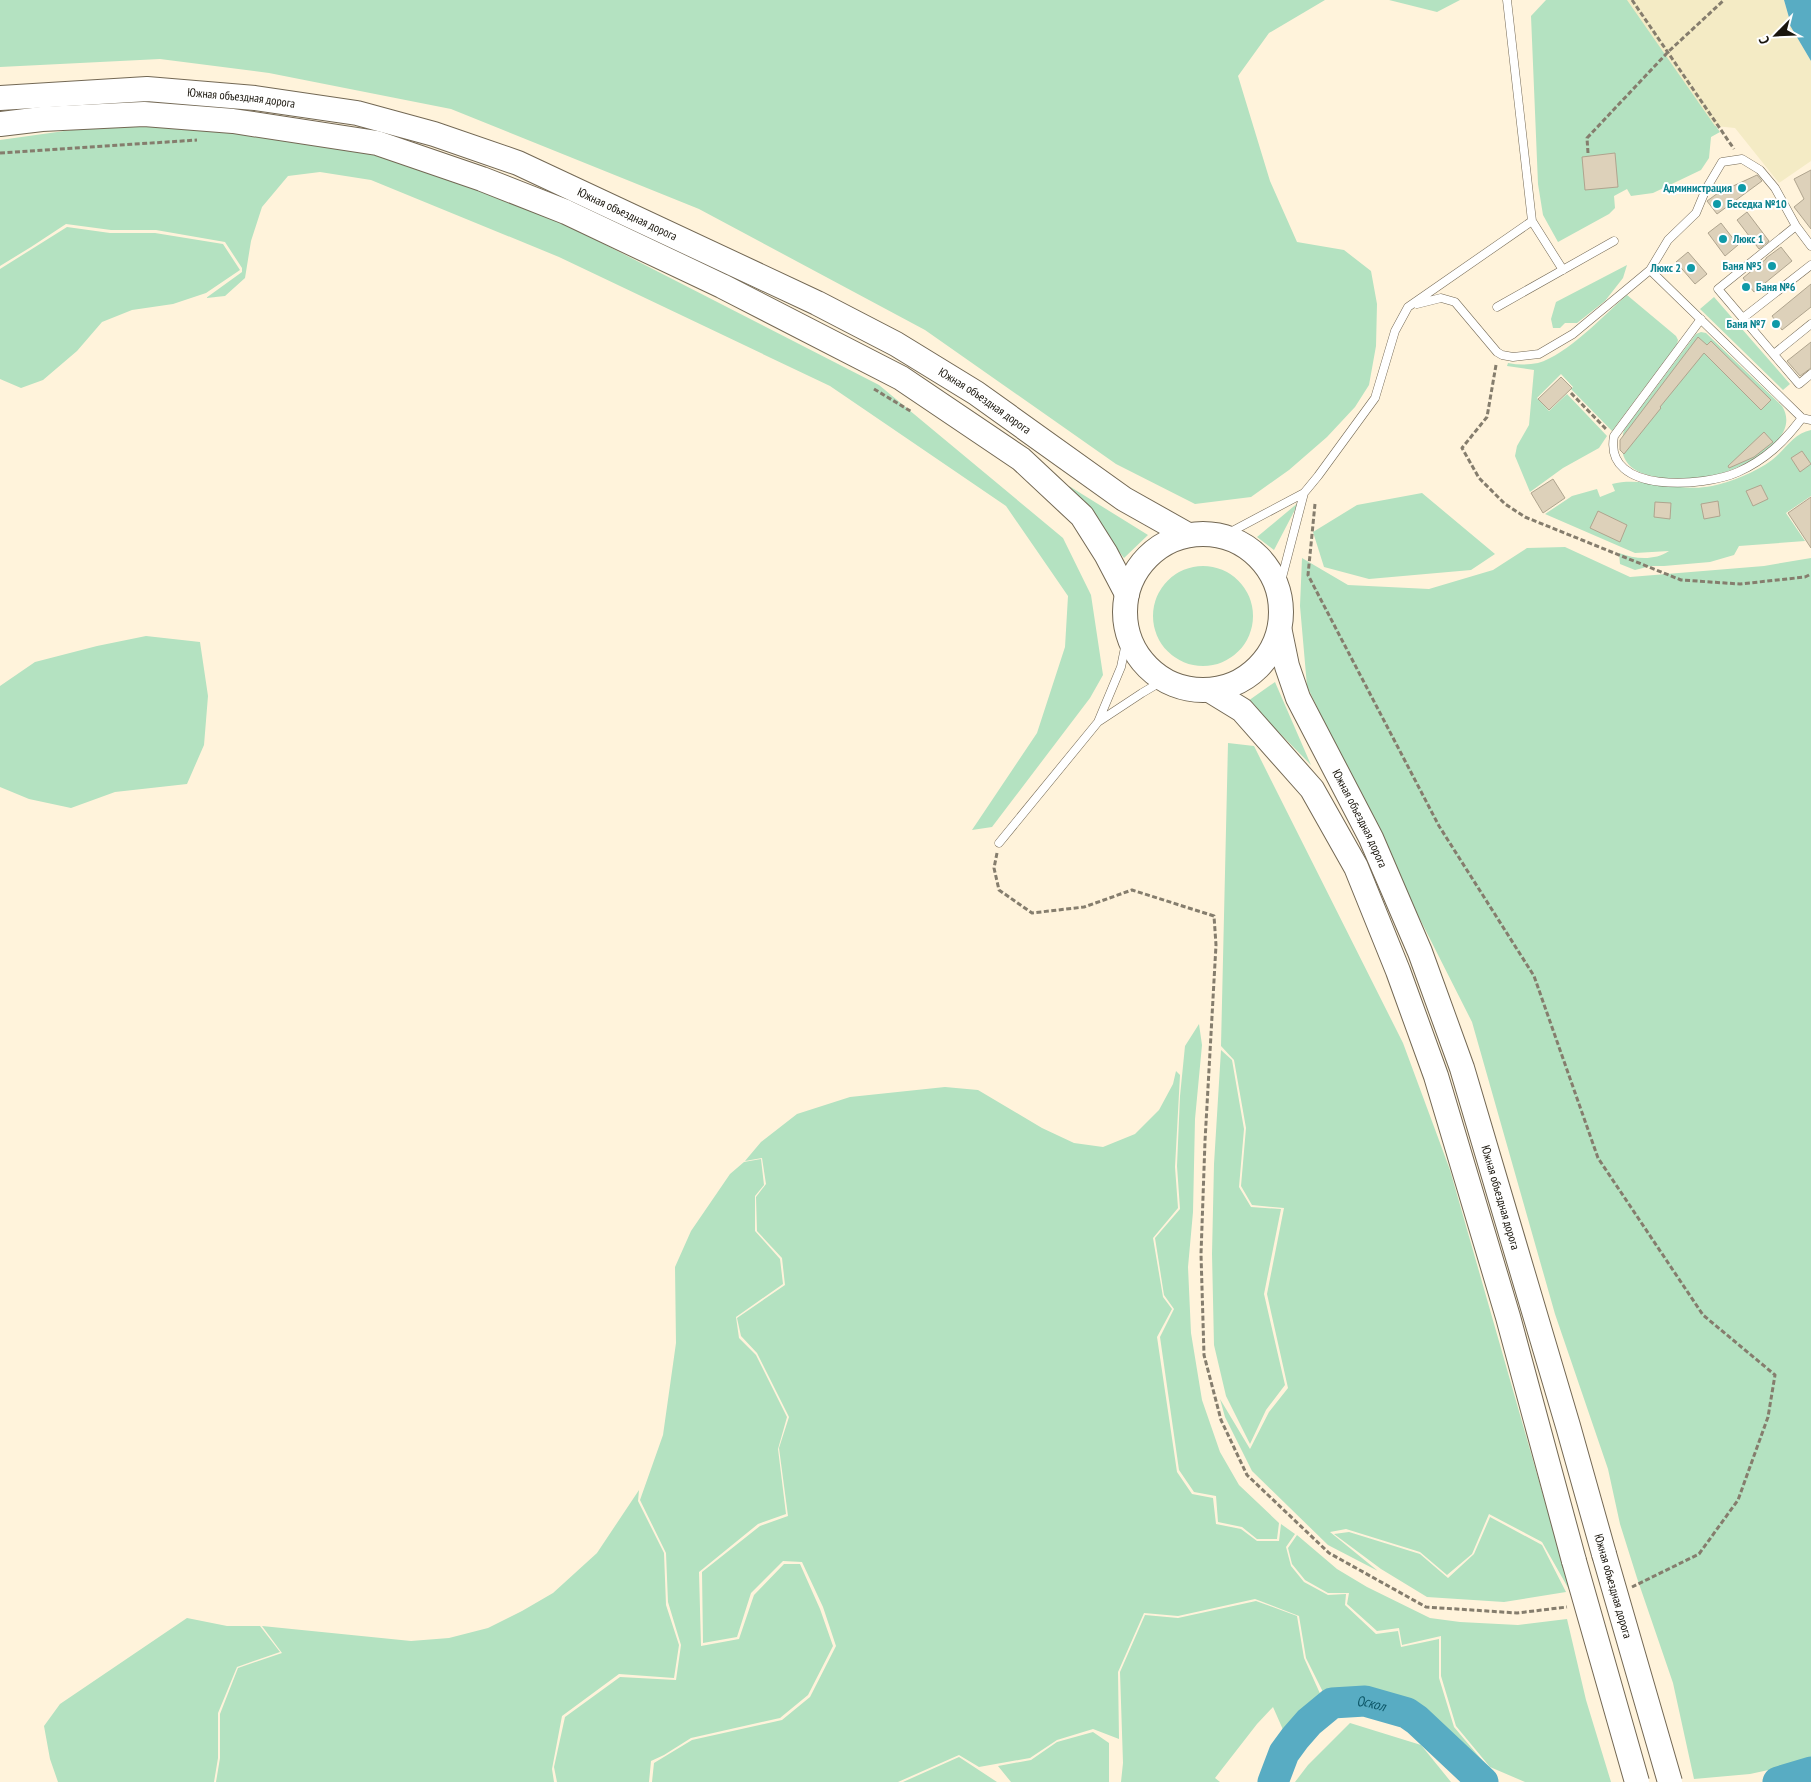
<svg xmlns="http://www.w3.org/2000/svg" width="1811" height="1782" font-family="'PT Sans Narrow',sans-serif">
	<rect width="100%" height="100%" fill="#fff3db"/>
	<!-- green -->
	<path fill="#b4e2c1" d="M0,0H1460L1437,12L1389,0H1325L1269,33L1238,76L1270,181L1297,242L1344,250L1371,271L1377,304L1376,346L1369,385L1355,407L1327,437L1289,470L1251,497L1195,504L1116,464L925,330L699,209L451,109L269,73L160,59L0,67Z
		M1546,0H1629L1720,132L1711,137L1709,158L1701,170L1653,193L1631,196L1627,189L1614,196L1615,208L1609,214L1558,242L1543,215L1538,184L1531,16Z
		M143,120L336,142L524,203L879,385L1063,538L1091,595L1103,675L1090,698L992,827L972,830L1037,733L1065,647L1068,596L1006,506L830,386L559,257L371,180L320,172L288,176L262,207L251,241L245,278L225,296L206,298L242,272V268L225,242L156,230H111L66,224L31,247L0,266V140Z
		M67,227L110,233H155L223,244L240,270L206,293L173,304L132,310L102,322L77,351L43,380L21,388L0,379V269Z
		M1627,265L1623,278L1605,301L1577,323H1565L1560,328H1553L1551,319L1556,302Z
		M1627,295L1676,336L1678,340L1677,344L1612,431L1571,389L1573,387L1561,374L1537,398L1549,411L1567,394L1607,436L1599,448L1563,468L1530,492L1515,456L1517,446L1529,425L1534,370L1507,366L1508,363C1518,365 1528,365 1538,363C1567,355 1604,315 1627,295Z
		M1714,297L1790,384L1783,390L1700,309Z
		M1701,332L1706,333L1782,406C1804,441 1736,471 1711,476C1696,480 1680,479 1665,478C1635,475 1615,464 1624,430L1696,334Z
		M1811,430V496L1786,513L1805,541L1739,546L1734,555L1710,562L1664,566H1651L1635,570L1620,564L1619,553C1635,559 1654,561 1669,551L1635,553L1545,514L1572,496L1597,489L1600,497L1615,491L1612,484C1643,476 1678,493 1712,486C1731,482 1756,472 1772,460C1785,450 1794,433 1811,430Z
		M1069,486L1148,535L1124,558Z
		M1422,493L1495,554L1471,570L1369,579L1324,567L1313,532L1357,505Z
		M1299,502L1274,550L1257,537Z
		M1565,547L1630,577L1764,566L1811,558V1761L1750,1774L1694,1779L1673,1683L1637,1578L1620,1524L1608,1469L1555,1314L1472,1022L1384,848L1307,686L1300,606L1302,558L1348,585L1429,589L1493,570L1527,548Z
		M1153 616a50 50 0 1 1 100 0a50 50 0 1 1-100 0Z
		M146,636L200,642L208,696L204,745L187,784L115,792L71,808L29,799L0,787V686L35,662L97,646Z
		M1275,682L1311,765L1248,701Z
		M1228,743L1254,746L1403,1043L1450,1170L1571,1593L1542,1542L1489,1514L1472,1554L1447,1575L1420,1552L1346,1529L1330,1532L1378,1571L1328,1545L1252,1471L1225,1417L1220,1399L1250,1449L1269,1412L1288,1388L1267,1294L1284,1208L1252,1205L1241,1186L1246,1128L1234,1060L1221,1046Z
		M1199,1024L1202,1045L1195,1119L1193,1212L1188,1267L1191,1333L1202,1400L1220,1452L1239,1485L1279,1523L1277,1539H1257L1242,1527L1218,1522L1216,1496L1194,1492L1179,1470L1160,1337L1174,1309L1164,1295L1155,1238L1180,1209L1177,1166L1180,1096L1185,1046Z
		M1221,1050L1232,1060L1244,1129L1239,1187L1251,1207L1281,1209L1264,1294L1285,1385L1266,1410L1250,1444L1226,1396L1214,1345L1212,1254L1214,1164Z
		M1176,1071L1180,1075L1175,1167L1178,1208L1153,1238L1163,1297L1172,1309L1157,1337L1177,1472L1192,1494L1213,1498L1216,1524L1241,1529L1257,1541H1279L1281,1524L1295,1534L1286,1547L1291,1566L1304,1582L1328,1595L1346,1594L1345,1605L1376,1634L1398,1631L1401,1647L1439,1639V1678L1454,1727L1487,1766L1424,1711L1409,1702L1364,1693L1326,1698L1306,1658L1299,1616L1255,1599L1178,1616L1144,1613L1118,1672L1119,1739L1093,1729L1057,1740L1030,1758L979,1767L959,1755L898,1782H652L654,1763L692,1740L782,1720L810,1697L836,1646L823,1607L802,1562L783,1561L751,1593L737,1637L703,1643L702,1572L760,1526L788,1516L779,1448L789,1417L757,1353L741,1336L737,1318L785,1285L782,1258L757,1231L756,1197L766,1184L762,1158L745,1161L761,1142L797,1114L850,1097L945,1087L978,1090L1042,1128L1074,1143L1103,1147L1135,1134L1159,1110L1173,1084Z
		M761,1159L764,1185L755,1196V1231L780,1259L783,1284L736,1317L739,1338L756,1355L787,1417L778,1449L786,1514L758,1524L699,1572L701,1646L739,1639L754,1595L784,1564H800L820,1609L833,1646L808,1695L780,1718L691,1738L664,1755L651,1761L649,1782H557L554,1767L565,1717L620,1677L676,1680L681,1645L668,1602L666,1553L640,1500L663,1435L676,1343L675,1267L691,1231L730,1174L744,1162Z
		M639,1490L638,1501L664,1553L666,1605L679,1645L674,1678L619,1674L562,1716L552,1769L554,1782H216L220,1758V1714L238,1668L282,1653L262,1626L411,1641L449,1638L488,1628L522,1611L553,1593L597,1553Z
		M1490,1517L1542,1545L1566,1592L1504,1602L1427,1597L1381,1569L1334,1534L1349,1532L1420,1554L1448,1578L1474,1554Z
		M1297,1535L1337,1569L1367,1587L1430,1618L1460,1622L1518,1625L1567,1619L1586,1700L1611,1782H1525L1490,1767L1456,1726L1441,1676V1636L1402,1645L1399,1628L1377,1631L1347,1604L1349,1593H1328L1305,1580L1292,1564L1288,1548Z
		M1256,1601L1297,1616L1304,1658L1327,1709L1313,1714L1288,1741L1273,1707L1257,1724L1215,1778L1220,1782H1121L1123,1763L1120,1672L1145,1615L1178,1618Z
		M187,1618L227,1626H260L280,1652L237,1667L218,1713V1758L214,1782H58L50,1759L44,1726L60,1704Z
		M1350,1723L1421,1745L1451,1782H1295L1308,1765Z
		M1093,1732L1109,1743V1782H1011L998,1766L1031,1760L1057,1742Z
		M959,1757L997,1782H903Z"/>
	<!-- sand -->
	<path fill="#f4ebc5" d="M1627,0H1784L1790,21L1788,22L1811,61V161L1779,183L1735,128L1715,126Z"/>
	<!-- water -->
	<path fill="#58acc3" d="M1784,0H1811V61L1788,22L1790,21Z"/>
	<g fill="none" stroke-linecap="round" stroke-linejoin="round">
		<!-- river -->
		<g stroke="#58acc3" stroke-width="31">
			<path id="s1" d="M1273,1782L1284,1753L1295,1738L1309,1722L1332,1703L1365,1701L1407,1713L1417,1720L1483,1782"/>
			<path d="M1778,1782L1811,1772"/>
		</g>
	</g>
	<!-- building -->
	<path fill="#ddd1ba" stroke="#afa48e" d="M1615,153L1618,187L1585,190L1582,157Z
		M1811,170V229L1794,207L1804,199L1794,179Z
		M1757,175L1762,181L1717,214L1707,201L1718,193Z
		M1747,212L1769,241L1759,249L1737,220Z
		M1721,223L1738,245L1725,256L1708,233Z
		M1781,247L1792,261L1754,292L1743,278L1766,259V258Z
		M1688,252L1707,274L1695,284L1676,262Z
		M1811,284V307L1782,330L1772,316Z
		M1698,337L1707,345L1711,341L1771,400L1761,410L1704,353L1660,407L1661,408L1624,454L1620,450V440Z
		M1811,342V368L1800,376L1787,361Z
		M1561,377L1572,388L1549,410L1538,399Z
		M1764,432L1773,442L1754,457L1729,468L1728,466Z
		M1802,451L1811,464L1800,472L1791,458Z
		M1553,479L1565,498L1543,513L1531,493Z
		M1761,485L1768,499L1753,506L1746,491Z
		M1811,497V548L1788,513Z
		M1718,501L1720,516L1704,519L1701,504Z
		M1655,502L1671,503L1670,519L1654,517Z
		M1598,511L1627,525L1620,542L1590,528Z"/>
	<g fill="none" stroke-linecap="round" stroke-linejoin="round">
		<defs>
			<path id="lane" d="M1532,221L1563,270
				M1796,226L1718,289L1799,384L1811,374
				M1650,270L1802,418
				M1417,304L1441,298L1455,302L1497,352L1502,355L1513,357L1539,354L1573,334L1650,270L1668,240L1696,213L1706,189L1722,162L1742,159L1760,170L1775,188L1796,226L1811,246
				M1497,307L1614,241
				M1743,318L1811,265
				M1701,319L1614,436C1603,495 1705,487 1738,472C1765,460 1784,442 1802,418L1811,420
				M1774,354L1811,324
				M1223,536L1304,493L1318,476L1375,398L1395,331L1408,307L1532,221L1507,0
				M1279,589L1304,493
				M1098,722L1142,693L1164,680
				M999,843L1098,722L1121,667L1128,633"/>
			<g id="primary">
				<path id="s2" d="M0,98L147,89L255,98L357,113L434,134L518,163L817,303L896,344L976,393L1124,499L1188,535"/>
				<path d="M0,124L42,119L144,114L233,121L377,143L482,179L566,212L722,286L901,378L1021,459L1082,516L1106,554L1127,594"/>
				<circle cx="1203" cy="612" r="78"/>
				<path id="s3" d="M1280,632L1287,666L1298,698L1371,838L1420,952L1462,1068L1568,1426L1604,1554"/>
				<path d="M1211,691L1242,710L1312,789L1356,867L1398,971L1436,1076L1508,1317L1574,1561"/>
			</g>
		</defs>
		<!-- lane casing -->
		<use href="#lane" stroke="#736854" stroke-width="9"/>
		<!-- primary casing -->
		<use href="#primary" stroke="#736854" stroke-width="26"/>
		<!-- path -->
		<path stroke="#857d6d" stroke-width="3" stroke-dasharray="5 2.5" stroke-linecap="butt" d="M1632,0L1734,149
			M0,153L197,140
			M1588,153L1587,138L1668,52L1724,0
			M1496,365L1487,417L1462,448L1479,478L1505,504L1525,517L1681,580L1740,584L1805,577L1811,574
			M874,389L912,412
			M1571,393L1606,429
			M1315,504L1308,575L1439,826L1534,976L1598,1158L1703,1315L1775,1375L1768,1417L1738,1500L1699,1554L1632,1587
			M997,853L994,868L999,890L1032,913L1084,907L1132,890L1214,916L1216,945L1205,1141L1201,1254L1204,1355L1221,1420L1247,1475L1329,1553L1426,1607L1517,1613L1567,1607"/>
		<!-- lane -->
		<use href="#lane" stroke="#fff" stroke-width="8"/>
		<!-- primary -->
		<use href="#primary" stroke="#fff" stroke-width="24"/>
		<defs>
			<path id="primary-bridge" d="M1604,1554L1670,1782
				M1574,1561L1637,1782"/>
		</defs>
		<!-- primary-bridge casing -->
		<use href="#primary-bridge" stroke="#736854" stroke-width="26" stroke-linecap="butt"/>
		<!-- primary-bridge -->
		<use href="#primary-bridge" stroke="#fff" stroke-width="24"/>
	</g>
	<!-- markers -->
	<g fill="#0f9aa8" stroke="#fff" stroke-width="2">
		<circle cx="1742" cy="188" r="5"/>
		<circle cx="1717" cy="204" r="5"/>
		<circle cx="1723" cy="239" r="5"/>
		<circle cx="1772" cy="266" r="5"/>
		<circle cx="1691" cy="268" r="5"/>
		<circle cx="1746" cy="287" r="5"/>
		<circle cx="1776" cy="324" r="5"/>
	</g>
	<g text-anchor="middle" stroke-width="4" stroke-linejoin="round" paint-order="stroke">
		<!-- street labels -->
		<g font-size="12" fill="#19150c" stroke="#fff">
			<text dy="4" stroke="none"><textPath href="#s2" startOffset="242">Южная объездная дорога</textPath></text>
			<text dy="4" stroke="none"><textPath href="#s2" startOffset="648">Южная объездная дорога</textPath></text>
			<text dy="4" stroke="none"><textPath href="#s2" startOffset="1052">Южная объездная дорога</textPath></text>
			<text dy="4" stroke="none"><textPath href="#s3" startOffset="204">Южная объездная дорога</textPath></text>
			<text dy="4" stroke="none"><textPath href="#s3" startOffset="609">Южная объездная дорога</textPath></text>
			<text transform="translate(1613 1586) rotate(74)" y="4">Южная объездная дорога</text>
		</g>
		<!-- culture labels -->
		<g font-size="12" font-weight="bold" fill="#0d838f" stroke="#fff" text-anchor="end">
			<text x="1732" y="192">Администрация</text>
			<text x="1727" y="208" text-anchor="start">Беседка №10</text>
			<text x="1733" y="243" text-anchor="start">Люкс 1</text>
			<text x="1762" y="270">Баня №5</text>
			<text x="1681" y="272">Люкс 2</text>
			<text x="1756" y="291" text-anchor="start">Баня №6</text>
			<text x="1766" y="328">Баня №7</text>
		</g>
		<!-- water labels -->
		<g font-size="14" font-style="italic" fill="#0c5566" stroke="#fff">
			<text dy="5" stroke="none"><textPath href="#s1" startOffset="140">Оскол</textPath></text>
		</g>
	</g>
	<!-- north arrow -->
	<g transform="translate(1776 35) rotate(246)" stroke="#ffffff" stroke-width="4" paint-order="stroke">
	<path d="M0-4L9 19L0 12L-9 19Z" fill="#19150c"/>
	<text y="-8" font-size="14" font-weight="bold" text-anchor="middle" fill="#19150c">С</text>
	</g>
</svg>
